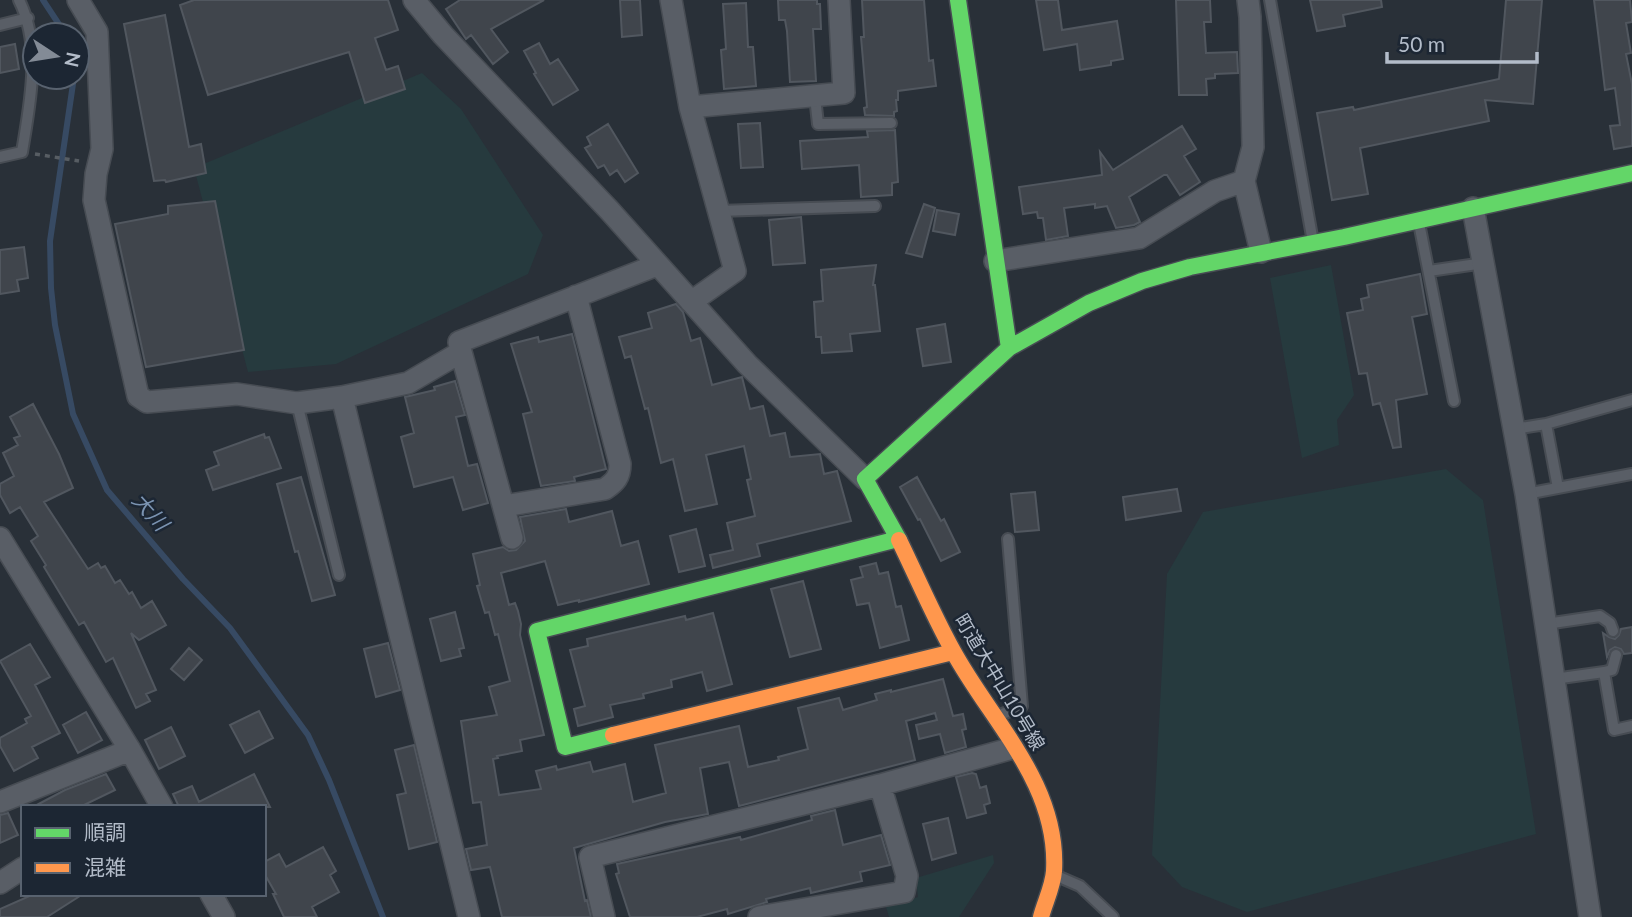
<svg xmlns="http://www.w3.org/2000/svg" width="1632" height="917" font-family="Lato,'Noto Sans JP',sans-serif">
	<rect width="100%" height="100%" fill="#293038"/>
	<!-- green -->
	<path fill="#263a3e" d="M422,73L461,109L543,235L528,274L336,364L248,372L194,168Z
		M1331,265L1354,395L1337,420L1339,445L1302,458L1270,278Z
		M1446,469L1483,500L1536,834L1247,912L1182,887L1152,855L1167,574L1203,512Z
		M993,855L994,863L959,917H889L886,907L918,897L916,878Z"/>
	<g fill="none" stroke-linecap="round" stroke-linejoin="round">
		<!-- stream -->
		<path stroke="#374a63" stroke-width="6" d="M43,0L66,35
			M74,77L50,241L51,288L55,325L73,414L107,490L183,579L230,628L308,735L329,780L383,917"/>
	</g>
	<!-- building -->
	<path fill="#40454c" stroke="#51575f" stroke-width="2" d="M194,0H388L398,30L375,38L386,70L398,66L405,89L365,103L349,52L208,95L180,5Z
		M460,0H544L491,29L508,52L493,64L471,35L466,39L446,9Z
		M620,0H640L642,35L622,37Z
		M778,0H817V4H820L821,29H813L816,81L790,82L787,31L785,20H779Z
		M862,0H924L929,61L933,60L936,86L898,91V100H896L897,111L894,112V116L865,115L864,108L867,107L861,37H864Z
		M1036,0H1058L1062,30L1117,21L1123,59L1111,61V65L1080,70L1077,44L1044,50Z
		M1176,0H1210L1211,22H1204L1206,53L1237,52L1238,73L1215,74V78L1206,79L1207,95H1179Z
		M1310,0H1381L1382,7L1343,15L1345,26L1317,31Z
		M1506,0H1542L1533,104L1485,100L1489,121L1360,148L1368,194L1332,200L1317,113L1353,107L1354,110L1499,79Z
		M1594,0H1630L1632,22L1626,23L1631,53L1626,54L1632,84V146L1614,149L1610,126L1620,125L1615,88L1605,90Z
		M746,3L748,47H753L756,86L724,89L721,50L726,49L723,4Z
		M165,15L189,147L201,144L206,173L166,182L165,180L154,181L124,24Z
		M539,43L550,64L558,59L578,90L553,105L534,74L536,73L524,51Z
		M15,44L19,69L0,73V47Z
		M760,123L763,167L741,168L738,124Z
		M608,124L638,173L625,182L617,170L610,175L604,165L598,168L585,148L591,145L587,137Z
		M1182,126L1196,149L1184,156L1200,182L1180,195L1167,175H1164L1129,197L1140,222L1134,225L1116,228L1107,206L1095,208V204L1064,208L1068,236L1046,240L1043,218H1038L1037,212L1023,214L1019,187L1102,175L1100,152L1113,170Z
		M895,130L898,182L892,183V195L861,197L859,165L802,169L800,141L868,137L867,131Z
		M215,201L244,350L146,367L115,224L168,214V206Z
		M924,204L935,208L922,257L906,253Z
		M937,210L959,214L955,235L933,231Z
		M801,217L805,263L773,265L769,220Z
		M24,247L28,278L17,280L19,291L0,294V250Z
		M876,265L873,285H875L880,331L850,334L852,351L822,353L821,337H816L814,302L823,301L821,270Z
		M1420,274L1427,314L1412,317L1427,394L1396,400L1401,447L1393,448L1380,403L1373,405L1367,373L1359,374L1347,313L1363,310L1361,299L1369,297L1367,285Z
		M676,304L683,312L691,341L700,338L712,385L742,377L750,409L763,406L770,436L785,433L790,457L820,454L824,474L837,471L851,521L757,544L760,556L713,568L710,555L733,550L727,523L755,516L747,480L751,479L744,446L706,455L717,504L685,511L673,459L661,463L648,408L645,409L631,356L625,358L619,337L652,328L648,313Z
		M945,324L951,362L923,366L917,329Z
		M572,334L606,469L574,477L575,481L541,486L523,414L532,412L511,344L538,337L539,342Z
		M455,381L465,415L456,417L468,466L477,464L488,503L463,510L453,477L414,487L401,437L414,433L405,397L435,390L434,387Z
		M33,404L59,454L73,488L44,502L88,569L98,563L101,568L105,566L115,583L120,580L129,594L132,592L141,608L152,601L166,625L139,640L131,633L156,690L146,694L150,701L136,708L113,658L106,662L84,622L79,625L44,567L46,565L31,541L38,536L20,507L10,513L0,495V484L14,476L3,453L18,445L14,438L20,436L10,417Z
		M264,434L265,438L269,437L281,468L213,490L206,470L219,465L214,452Z
		M301,477L335,595L312,601L298,551L295,552L277,484Z
		M917,477L941,521L944,519L960,552L941,561L920,519L918,520L900,487Z
		M1177,489L1181,511L1126,520L1123,497Z
		M1035,492L1039,530L1015,532L1011,494Z
		M566,509L569,522L612,511L621,546L638,541L649,584L579,602V600L558,605L545,561L501,573L509,605L515,603L518,611L521,624L520,635L544,735L520,740L522,751L497,756L498,758L493,759L499,795L541,789L536,771L556,766L557,770L590,762L593,772L625,764L633,802L666,793L655,745L739,726L748,767L779,760L778,757L808,749L798,708L839,698L843,710L877,700L875,694L891,690V692L943,679L953,716L963,714L966,729L962,730L966,747L945,753L940,734L919,739L916,725L937,720L935,713L906,721L915,760L739,806L729,762L700,768L708,814L665,822L574,848L585,901L587,900L591,917H502L490,867L471,870L466,849L487,845L481,802L473,803L461,721L497,715L489,687L510,681L498,634L495,635L489,612L485,613L477,586L480,585L473,554L503,547L509,551L516,550L525,541L520,517Z
		M696,529L705,566L679,572L670,536Z
		M876,563L879,574L888,572L896,607L901,606L909,640L880,648L869,603L857,605L851,580L863,577L860,567Z
		M803,581L821,649L790,657L771,589Z
		M455,612L464,648L459,649L461,656L441,661L430,619Z
		M713,613L732,684L707,691L702,672L671,680L672,687L643,694L644,698L610,705L613,717L578,726L574,709L585,706L570,650L588,646L587,639L685,616L686,620Z
		M1632,627V653L1624,654L1621,649L1615,647L1610,650L1607,657L1603,633L1609,637L1615,639L1619,635L1621,629Z
		M388,643L400,690L376,697L364,649Z
		M30,644L50,677L35,685L60,733L32,747L38,758L14,771L0,746V738L27,723L25,719L31,716L0,661Z
		M189,648L202,660L184,680L171,669Z
		M259,711L273,738L245,753L230,725Z
		M86,712L102,740L78,753L63,725Z
		M171,727L185,756L159,769L145,740Z
		M414,745L437,842L409,849L397,795L406,793L395,750Z
		M972,773L976,774L980,788L986,786L990,803L984,805L986,813L967,818L956,777Z
		M106,774L115,790L80,807H33L65,790Z
		M254,774L270,807H179L173,794L192,786L199,802Z
		M835,810L843,845L881,835L890,865L860,872L862,881L811,893L810,888L766,899L767,902L728,914L727,909L697,917H630L616,874L619,873L617,864L740,837L741,840L812,820L811,816Z
		M8,813L18,835L0,843V815Z
		M948,818L956,853L932,860L923,824Z
		M323,847L336,871L330,875L339,892L312,907L317,917H284L273,894H276L264,873V862L279,854L286,867Z
		M34,894H83L47,917H0V909Z"/>
	<g fill="none" stroke-linecap="round" stroke-linejoin="round">
		<defs>
			<path id="lane" d="M1270,0L1313,242
				M0,25L28,18
				M815,97L818,124L891,123
				M0,157L22,152C30,103 42,46 19,0
				M719,211L875,206
				M1419,223L1454,401
				M1429,271L1484,263
				M297,403L339,575
				M1546,424L1558,488
				M1514,429L1546,424L1632,400
				M1526,494L1632,474
				M1546,624L1600,616L1610,623L1613,631
				M1604,672L1612,670L1616,655
				M1554,679L1604,672L1614,730L1632,726
				M995,717L1022,706L1008,539
				M1057,876L1080,886L1113,917"/>
			<path id="street" d="M78,0L97,32L102,149L96,174L94,200L138,396L147,402L237,394L297,403L342,397
				M414,0L443,35L610,211L747,364L865,479
				M671,0L690,107L735,271L691,302
				M690,107L844,93L839,0
				M1244,181L1261,252
				M1473,208L1526,494L1590,917
				M995,261L1139,238L1215,191L1244,181L1253,147L1250,17L1248,0
				M461,352L512,538
				M504,506L605,489C615,482 620,477 620,464L576,296
				M0,538L130,750L162,807
				M0,802L130,750
				M0,883L23,868
				M211,894L224,917
				M469,917L342,397L408,383L461,352L459,342L657,265
				M604,917L590,857L880,785L1013,748
				M759,917L904,892L907,876L880,785"/>
			<path id="fast" d="M958,0L1009,348
				M899,540L865,479L1009,348L1089,303L1142,281L1190,267L1344,237L1632,173
				M613,735L565,747L537,631L898,539"/>
			<path id="slow" d="M899,540C917,577 933,615 953,651C991,721 1059,784 1054,871C1053,886 1045,902 1041,917
				M613,735L953,652"/>
		</defs>
		<!-- lane casing -->
		<use href="#lane" stroke="#474c53" stroke-width="14"/>
		<!-- street casing -->
		<use href="#street" stroke="#474c53" stroke-width="24"/>
		<!-- fast casing -->
		<use href="#fast" stroke="#474c53" stroke-width="19"/>
		<!-- slow casing -->
		<use href="#slow" stroke="#474c53" stroke-width="19"/>
		<!-- path -->
		<path stroke="#575d63" stroke-width="3.5" stroke-dasharray="5 5" stroke-linecap="butt" d="M35,154L79,161"/>
		<!-- lane -->
		<use href="#lane" stroke="#595e66" stroke-width="10"/>
		<!-- street -->
		<use href="#street" stroke="#595e66" stroke-width="21"/>
		<!-- fast -->
		<use href="#fast" stroke="#63d668" stroke-width="16"/>
		<!-- slow -->
		<use href="#slow" stroke="#ff974d" stroke-width="16"/>
	</g>
	<g text-anchor="middle" stroke-width="5" stroke-linejoin="round" paint-order="stroke">
		<!-- street labels -->
		<g font-size="19" fill="#b3bcc9" stroke="#1c2633">
			<text transform="translate(1000 682) rotate(59)" y="7">町道大中山10号線</text>
		</g>
		<!-- water labels -->
		<g font-size="21" font-style="italic" fill="#7b93b1" stroke="#1c2633">
			<text transform="translate(150 512) rotate(48)" y="7">大川</text>
		</g>
	</g>
	<!-- legend -->
	<rect x="21" y="805" width="245" height="91" fill="#1c2633" stroke="#58626f" stroke-width="2"/>
	<rect x="35" y="828" width="35" height="10" fill="#63d668" stroke="#58626f" stroke-width="2"/>
	<text x="84" y="840" font-size="21" fill="#b3bcc9">順調</text>
	<rect x="35" y="863" width="35" height="10" fill="#ff974d" stroke="#58626f" stroke-width="2"/>
	<text x="84" y="875" font-size="21" fill="#b3bcc9">混雑</text>
	<!-- north arrow -->
	<g transform="translate(56 56) rotate(102)"><circle r="33" fill="#1c2633" stroke="#58626f" stroke-width="2"/>
	<path d="M0-5L12 26L0 18L-12 26Z" fill="#838b96"/>
	<text y="-10" font-size="19" font-weight="bold" text-anchor="middle" fill="#b3bcc9">N</text>
	</g>
	<!-- scale -->
	<path d="M1387 52v10h150v-10" fill="none" stroke="#b3bcc9" stroke-width="3.5"/>
	<text x="1398" y="52" font-size="21" fill="#b3bcc9" stroke="#1c2633" stroke-width="5" paint-order="stroke">50 m</text>
</svg>
